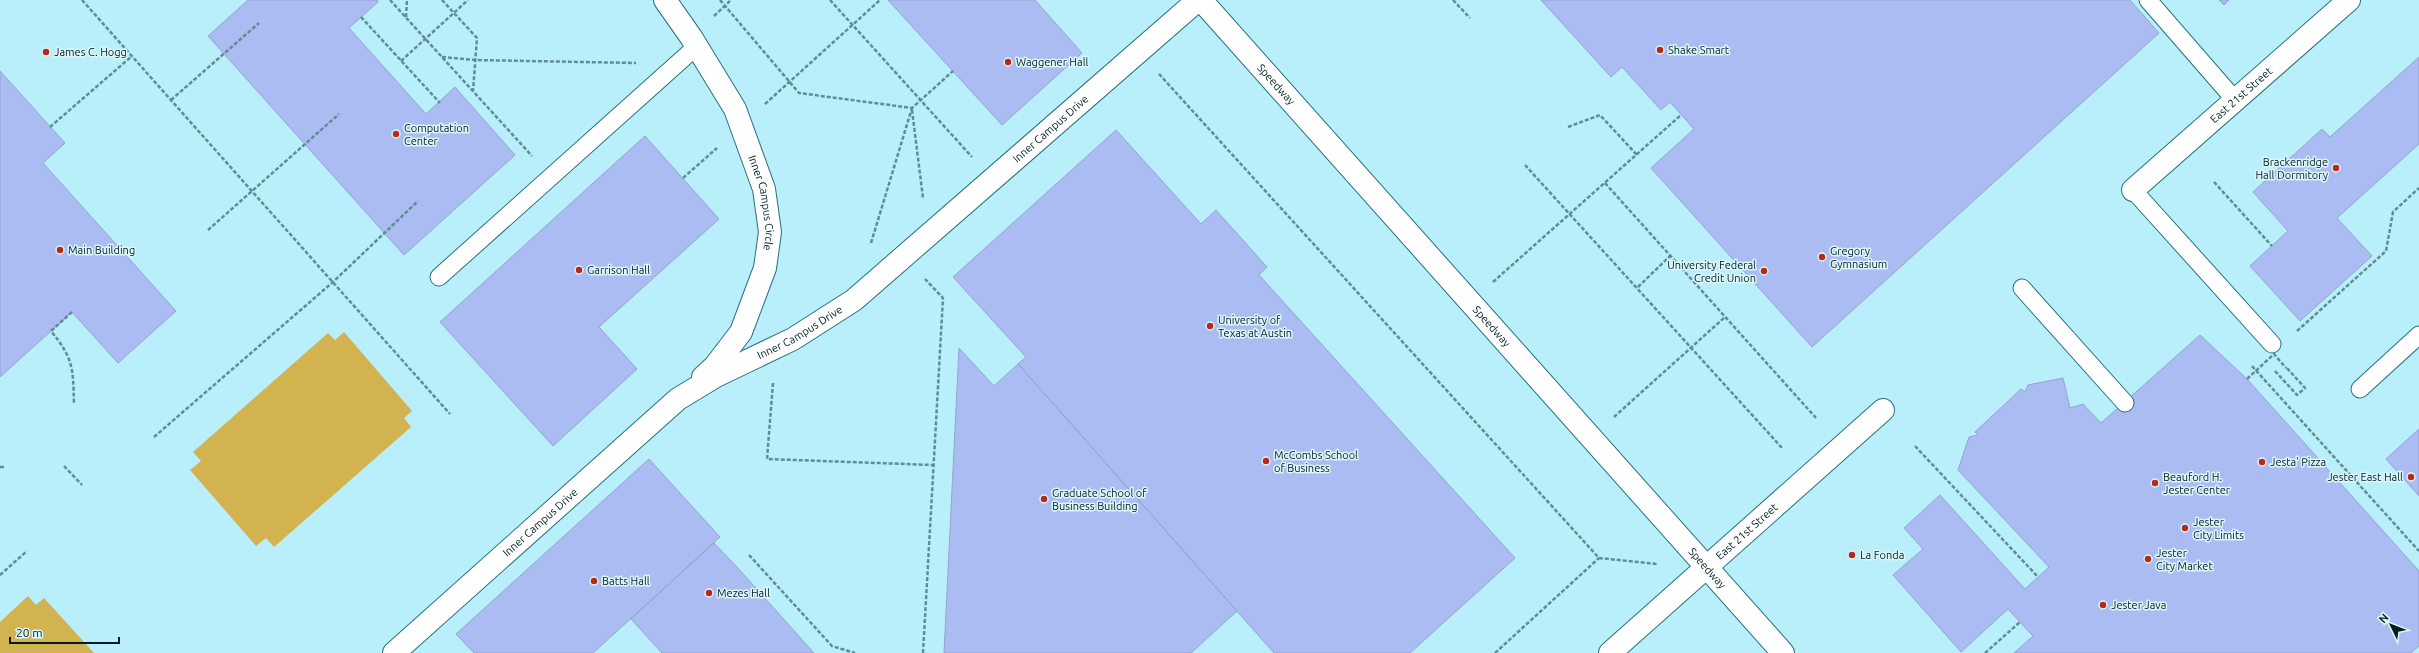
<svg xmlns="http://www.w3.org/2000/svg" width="2419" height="653" font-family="Ubuntu,sans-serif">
	<rect width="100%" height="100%" fill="#b8effa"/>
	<!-- green -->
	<path fill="#d3b350" d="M344,332L412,411L404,418L411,427L274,547L266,538L256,546L190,470L201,461L193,452L328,333L335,340Z
		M28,596L36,605L44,598L94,653H0V622Z"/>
	<!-- building -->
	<path fill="#abbcf2" stroke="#94a3d4" d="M248,0H377L378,2L349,28L426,114L455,87L515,155L404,255L208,36Z
		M888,0H1035L1082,53L1002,125Z
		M1541,0H2130L2159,33L1812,347L1651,168L1694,129L1670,102L1661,110L1622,67L1611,77Z
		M2219,0H2229L2224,5Z
		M2419,57V144L2337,218L2372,256L2300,321L2250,266L2288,231L2253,192L2322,129L2330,137Z
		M0,71L65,143L43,163L176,311L118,363L72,312L0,377Z
		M1116,130L1201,224L1216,210L1267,267L1259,275L1515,558L1410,653H1274L1018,364L1026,357L953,277Z
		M645,136L719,219L599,327L637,369L553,446L440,322Z
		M2200,335L2247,379L2419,571V646L2411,653H2014L2033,636L2008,609L1961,652L1893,575L1923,549L1904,528L1940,495L2025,589L2049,567L1958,470L1969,437L1978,435L1975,432L2021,389L2025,392L2028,385L2063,378L2070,408L2083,404L2101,423Z
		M959,348L994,386L1018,364L1237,611L1191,653H944Z
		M2419,429V496L2386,459Z
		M649,459L720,537L593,653H474L456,634Z
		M714,543L736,566L814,653H662L631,619Z"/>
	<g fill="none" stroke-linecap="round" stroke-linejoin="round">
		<defs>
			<path id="service" d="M2148,0L2235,100
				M2133,190L2272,344
				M439,277L697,46
				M2022,288L2125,403
				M2360,389L2419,335"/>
			<g id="pedestrian">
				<path id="s1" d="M1201,0L1783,653"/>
				<path id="s2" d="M1610,653L1883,410"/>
			</g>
			<g id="minor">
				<path id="s3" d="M665,0L691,37L735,109L764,189L770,232L765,268L741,332L715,366L703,377"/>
				<path id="s4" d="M2133,190L2349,0"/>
				<path id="s5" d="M394,653L678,399L716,376L793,339L854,300L1198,0"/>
			</g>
		</defs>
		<!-- service casing -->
		<use href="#service" stroke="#28707c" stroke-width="19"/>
		<!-- pedestrian casing -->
		<use href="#pedestrian" stroke="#28707c" stroke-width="24"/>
		<!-- minor casing -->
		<use href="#minor" stroke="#28707c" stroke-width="24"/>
		<!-- path -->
		<path stroke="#628c94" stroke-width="2.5" stroke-dasharray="4 2" stroke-linecap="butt" d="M82,0L450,414
			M390,0L532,156
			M442,0L477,38L473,91
			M720,0L799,93L912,108L953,71
			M830,0L972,157
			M1453,0L1470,18
			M714,16L731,0
			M361,17L440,103
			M406,17L407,0
			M442,57L475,60L636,63
			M401,61L468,0
			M1159,74L1599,558L1657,564
			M171,100L259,23
			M765,104L880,0
			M912,110L923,198
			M50,127L132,56
			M1568,127L1600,115L1637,155
			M1525,165L1783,449
			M683,178L717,148
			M2214,182L2272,246
			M1605,183L1816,418
			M208,230L339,114
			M871,243L912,108
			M1493,282L1681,115
			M1638,287L1670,256
			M72,312L51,331C74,359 73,369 74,404
			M2297,331L2386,251L2393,212L2419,188
			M2252,366L2419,551
			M2275,371L2297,395L2305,388L2287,368
			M773,383L767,459L933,465
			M1614,417L1725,317
			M154,437L333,282L418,201
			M1915,446L2038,577
			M64,466L82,485
			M0,467H5
			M749,555L832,646L855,653
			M0,575L27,551
			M923,653L943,298L925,279
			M1495,653L1599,558
			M1985,653L2020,622"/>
		<!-- service -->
		<use href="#service" stroke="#fff" stroke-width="17"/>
		<!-- pedestrian -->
		<use href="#pedestrian" stroke="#fff" stroke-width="22"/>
		<!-- minor -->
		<use href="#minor" stroke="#fff" stroke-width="22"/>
		<!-- path-bridge -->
		<path stroke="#628c94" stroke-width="2.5" stroke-dasharray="4 2" stroke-linecap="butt" d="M2247,379L2274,354L2286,368"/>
	</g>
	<!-- markers -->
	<g fill="#b72a16" stroke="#dcf7fc" stroke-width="1.5">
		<circle cx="1660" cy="50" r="4"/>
		<circle cx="46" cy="52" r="4"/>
		<circle cx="1008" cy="62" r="4"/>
		<circle cx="396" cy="134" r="4"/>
		<circle cx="2336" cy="168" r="4"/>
		<circle cx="60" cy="250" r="4"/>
		<circle cx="1822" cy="257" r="4"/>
		<circle cx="579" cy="270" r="4"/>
		<circle cx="1764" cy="271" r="4"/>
		<circle cx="1210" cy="326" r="4"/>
		<circle cx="1266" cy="461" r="4"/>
		<circle cx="2262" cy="462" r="4"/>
		<circle cx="2411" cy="477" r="4"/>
		<circle cx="2155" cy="483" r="4"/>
		<circle cx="1044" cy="499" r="4"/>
		<circle cx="2185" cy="528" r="4"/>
		<circle cx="1852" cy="555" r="4"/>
		<circle cx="2148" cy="559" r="4"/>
		<circle cx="594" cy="581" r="4"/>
		<circle cx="709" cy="593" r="4"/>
		<circle cx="2103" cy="605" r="4"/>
	</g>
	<g text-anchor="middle" stroke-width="3" stroke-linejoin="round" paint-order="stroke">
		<!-- poi labels -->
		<g font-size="11" fill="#011d22" stroke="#dcf7fc" text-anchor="start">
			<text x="1668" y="54">Shake Smart</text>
			<text x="54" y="56">James C. Hogg</text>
			<text x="1016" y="66">Waggener Hall</text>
			<text x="404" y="132">Computation<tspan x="404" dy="13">Center</tspan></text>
			<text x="2328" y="166" text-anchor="end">Brackenridge<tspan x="2328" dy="13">Hall Dormitory</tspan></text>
			<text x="68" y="254">Main Building</text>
			<text x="1830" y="255">Gregory<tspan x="1830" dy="13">Gymnasium</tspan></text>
			<text x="1756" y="269" text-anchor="end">University Federal<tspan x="1756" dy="13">Credit Union</tspan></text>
			<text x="587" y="274">Garrison Hall</text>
			<text x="1218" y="324">University of<tspan x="1218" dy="13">Texas at Austin</tspan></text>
			<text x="1274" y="459">McCombs School<tspan x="1274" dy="13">of Business</tspan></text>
			<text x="2270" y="466">Jesta' Pizza</text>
			<text x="2163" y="481">Beauford H.<tspan x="2163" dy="13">Jester Center</tspan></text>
			<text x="2403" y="481" text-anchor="end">Jester East Hall</text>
			<text x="1052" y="497">Graduate School of<tspan x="1052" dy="13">Business Building</tspan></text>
			<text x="2193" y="526">Jester<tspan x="2193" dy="13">City Limits</tspan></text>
			<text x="2156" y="557">Jester<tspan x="2156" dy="13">City Market</tspan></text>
			<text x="1860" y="559">La Fonda</text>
			<text x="602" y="585">Batts Hall</text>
			<text x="717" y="597">Mezes Hall</text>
			<text x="2111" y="609">Jester Java</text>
		</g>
		<!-- street labels -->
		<g font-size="11" fill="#011d22" stroke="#dcf7fc">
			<text dy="4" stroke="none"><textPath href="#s1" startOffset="113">Speedway</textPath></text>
			<text dy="4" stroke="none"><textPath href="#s4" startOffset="144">East 21st Street</textPath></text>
			<text dy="4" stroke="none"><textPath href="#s5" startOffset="844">Inner Campus Drive</textPath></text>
			<text dy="4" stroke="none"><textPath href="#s3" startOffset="228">Inner Campus Circle</textPath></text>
			<text dy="4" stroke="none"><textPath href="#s1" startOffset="437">Speedway</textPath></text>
			<text dy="4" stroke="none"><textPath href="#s5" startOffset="520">Inner Campus Drive</textPath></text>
			<text dy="4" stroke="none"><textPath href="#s5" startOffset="196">Inner Campus Drive</textPath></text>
			<text dy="4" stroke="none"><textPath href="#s2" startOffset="183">East 21st Street</textPath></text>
			<text dy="4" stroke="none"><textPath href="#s1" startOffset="761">Speedway</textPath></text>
		</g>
	</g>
	<!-- north arrow -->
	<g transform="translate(2391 625) rotate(313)" stroke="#dcf7fc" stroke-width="3" paint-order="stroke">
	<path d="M0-3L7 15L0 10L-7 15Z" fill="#011d22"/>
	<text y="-6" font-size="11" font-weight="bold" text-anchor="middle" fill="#011d22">N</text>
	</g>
	<!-- scale -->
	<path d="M10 637v6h109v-6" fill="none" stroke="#011d22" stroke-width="2"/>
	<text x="16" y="637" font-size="12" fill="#011d22" stroke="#dcf7fc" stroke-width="3" paint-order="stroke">20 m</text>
</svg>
